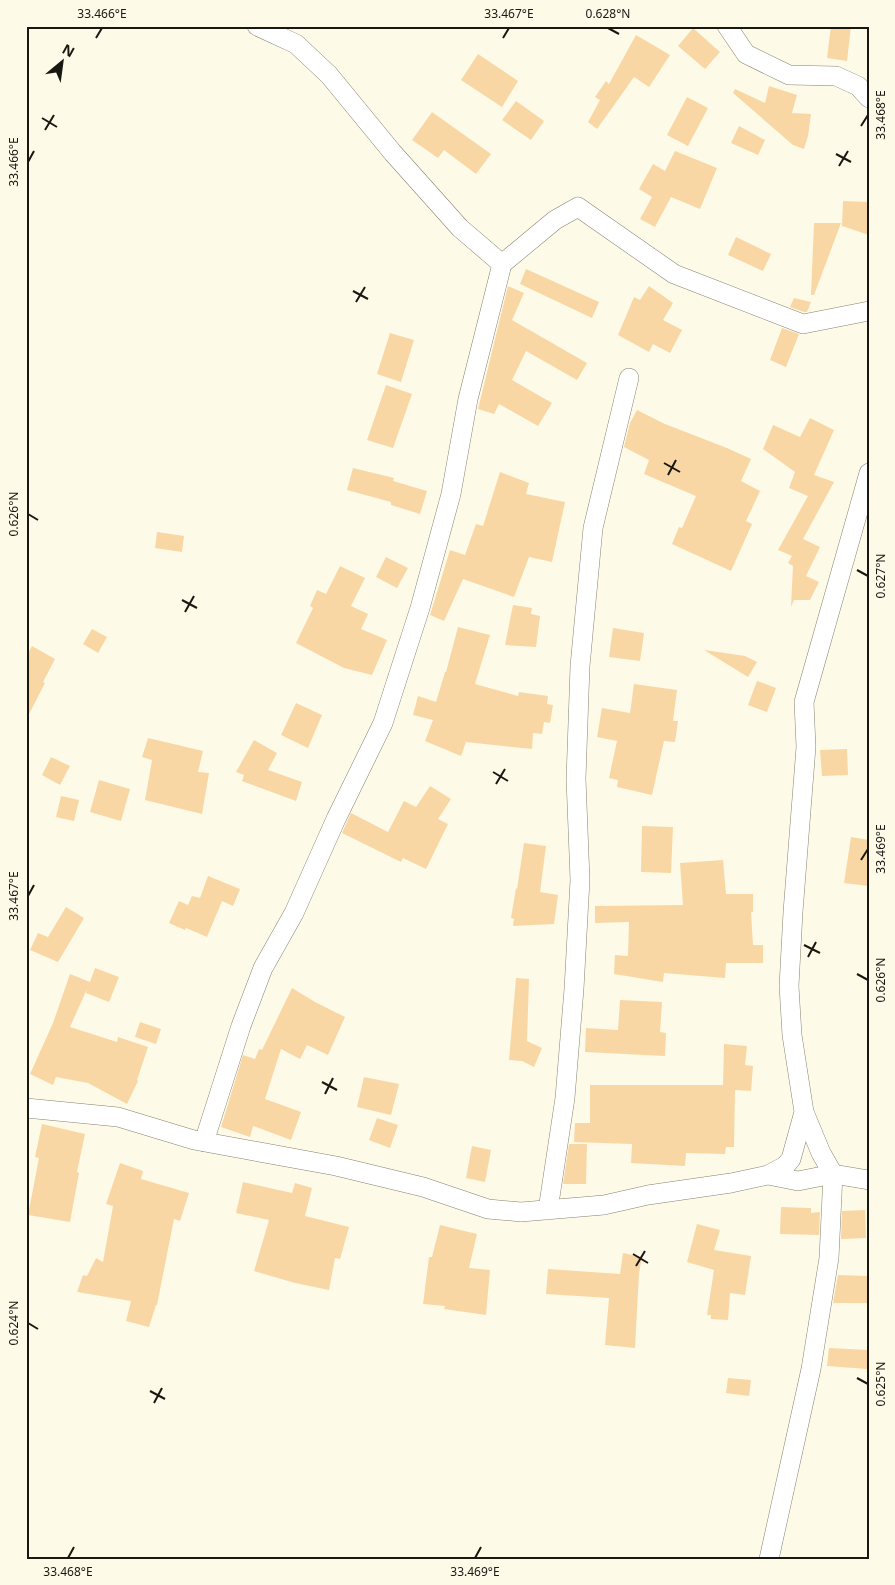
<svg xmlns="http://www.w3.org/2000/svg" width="895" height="1585" font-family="'Noto Sans',sans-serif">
	<rect width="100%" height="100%" fill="#fefae8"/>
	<!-- building -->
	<path fill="#f9d7a5" d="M831,26H851L847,61L827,58Z
		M693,28L720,52L705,69L678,46Z
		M636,35L670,55L649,87L634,77L597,129L588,122L600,100L595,97L606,81L609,84Z
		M478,54L518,81L502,107L461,80Z
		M769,86L797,95L792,113L811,114L808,136L804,149L793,145L733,93L735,89L765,103Z
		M687,97L708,108L688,146L667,135Z
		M516,101L544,121L531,140L502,120Z
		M432,112L491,154L476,174L444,150L438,158L412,140Z
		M739,126L765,140L758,155L731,143Z
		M675,151L717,168L700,209L671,197L655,227L640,219L652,197L639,189L653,164L665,171Z
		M843,201L869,202V235L842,226Z
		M814,223H841L814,295H811Z
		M736,237L771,254L763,271L728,255Z
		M526,269L599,302L592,318L520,284Z
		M508,286L524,293L512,320L587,363L577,380L526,351L512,380L552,403L538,426L499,404L494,414L478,409Z
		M649,286L673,303L663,320L682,330L670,353L653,344L649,352L618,335L634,297L640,300Z
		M794,298L811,302L807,312H804L790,307Z
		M782,328L799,334L786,367L770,360Z
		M390,333L414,340L401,382L377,374Z
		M386,385L412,394L393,448L367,440Z
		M637,410L665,424L727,448L751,459L741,481L760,491L746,521L752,524L731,571L672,544L679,527L682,528L696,496L644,474L649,460L624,447L630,423Z
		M810,418L834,430L814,475L834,482L803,539L820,547L806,576L819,582L810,600H794L791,607L793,566L788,563L792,556L778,550L808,496L789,488L795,472L763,449L773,425L800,437Z
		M353,468L394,478L393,481L427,491L420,514L391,505V502L347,490Z
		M500,472L529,483L526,494L565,502L552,562L529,557L514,597L463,579L444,621L430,615L450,550L465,555L476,524L483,526Z
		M157,532L184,536L182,552L155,548Z
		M386,557L408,568L397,588L376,577Z
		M340,566L365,578L351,606L368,614L361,629L387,640L372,675L344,668L296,643L313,608L310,606L317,590L326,594Z
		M513,605L532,608L531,614L540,616L536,647L505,645Z
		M458,627L490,635L475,684L518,696L519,692L548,696L547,704L553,705L550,723L544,722L542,734L533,733L532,749L466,742L461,756L425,741L433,720L413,715L418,696L436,702L445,672H446Z
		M613,628L644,633L640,661L609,657Z
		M92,629L107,637L98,653L83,644Z
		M32,646L55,659L43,682L45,683L26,720V657Z
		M704,650L745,656L757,662L748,677Z
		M757,681L776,688L767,712L748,705Z
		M634,684L677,690L673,721H678L675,742L664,741L652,795L617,787L618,780L609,778L617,741L597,737L602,708L630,713Z
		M296,703L322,715L308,748L281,735Z
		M148,738L203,751L198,772L209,773L202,814L145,800L152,760L142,757Z
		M254,740L277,753L268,770L302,782L296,801L242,781L244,775L236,772Z
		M847,749L848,775L822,776L820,750Z
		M51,757L70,766L60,785L42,775Z
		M99,780L130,789L121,821L90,812Z
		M430,786L451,799L438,819L448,824L426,869L403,858L401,862L342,833L351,813L388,832L404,801L416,807Z
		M61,796L79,800L74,821L56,817Z
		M642,826L673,827L671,873L641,872Z
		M851,837L869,840V886L844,883Z
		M524,843L546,846L540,892L558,895L554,924L513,926L514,919L511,918L516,888L517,889Z
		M723,860L726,894H753V912H751L753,945H763V963H726L725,978L664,973L663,982L614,974L615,955L628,956L629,922L595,923V906L683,905L680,863Z
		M208,876L240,889L233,906L222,901L207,937L186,928L185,930L169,923L179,901L188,905L192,896L200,898Z
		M66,907L84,918L58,962L30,950L38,933L48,937Z
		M95,968L119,977L109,1002L86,993L87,989L70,1027L117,1042L118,1037L148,1047L137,1080L138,1081L127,1104L88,1083L56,1077L53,1085L30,1074L53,1023L70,974L90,982Z
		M516,978L529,979L527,1041L542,1048L534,1067L522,1061L509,1060Z
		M292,988L315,1002L345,1017L328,1055L307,1045L300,1059L281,1049L265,1099L301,1112L291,1140L253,1126L250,1137L221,1127L243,1055L255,1059L259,1049L262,1050Z
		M620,1000L662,1002L660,1032L666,1033L665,1056L585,1052L586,1028L618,1030Z
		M140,1022L161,1029L156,1044L135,1037Z
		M724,1044L747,1046L745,1065L753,1066L751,1091L735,1090L734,1147H726L725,1154L686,1153L685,1166L631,1163L632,1144L574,1142L575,1123H590V1085H723Z
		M364,1077L399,1084L391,1115L357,1107Z
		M377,1118L398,1125L390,1148L369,1140Z
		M42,1124L85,1134L77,1172L79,1173L70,1222L28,1215L39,1158L35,1157Z
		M569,1144H587L586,1184H563Z
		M472,1146L491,1150L485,1182L466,1178Z
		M120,1163L143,1171L141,1179L189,1193L180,1221L174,1219L157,1305H156L149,1327L126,1321L131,1301L77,1292L83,1275L87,1276L96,1258L103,1262L113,1206L106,1204Z
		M243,1182L292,1193L295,1183L312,1188L305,1216L349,1227L340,1259L335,1258L329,1290L295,1283L254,1271L269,1220L236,1213Z
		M781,1207L811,1208V1213L820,1212L819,1235L780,1234Z
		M865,1210L866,1238L841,1239L842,1211Z
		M697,1224L720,1230L714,1250L751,1256L745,1295L730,1293L728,1320L711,1319V1315H707L714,1270L687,1262Z
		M440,1225L477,1234L469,1268L490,1270L486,1315L444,1309L445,1306L423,1304L429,1257H432Z
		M623,1253L642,1257L639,1273L635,1348L605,1345L609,1298L546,1294L548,1269L620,1274Z
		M838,1275L869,1276V1303H833Z
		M829,1348L869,1350L867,1369L827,1366Z
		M728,1378L751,1380L749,1396L726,1393Z"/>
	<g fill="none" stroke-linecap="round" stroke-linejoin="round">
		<defs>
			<path id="street" d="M257,26L296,44L329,75L393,153L460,228L502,264L555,220L578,207L674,274L803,324L869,311
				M727,26L746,54L789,75L836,76L858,86L869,98
				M26,1108L118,1117L194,1140L336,1166L423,1187L488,1209L521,1212L604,1205L648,1195L731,1183L768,1175L798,1181L833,1174L869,1180
				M204,1142L241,1026L263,968L294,913L336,819L383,723L420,608L451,494L468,399L502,264
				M768,1175L785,1166L791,1159L804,1112
				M548,1210L565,1098L574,989L580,880L576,779L580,666L593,528L629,378
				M769,1559L811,1369L829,1258L833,1174L821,1153L804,1112L792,1035L789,986L793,912L806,747L804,702L869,473"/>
		</defs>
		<!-- street casing -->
		<use href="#street" stroke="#868272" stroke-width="20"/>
		<!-- street -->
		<use href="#street" stroke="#fff" stroke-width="19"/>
	</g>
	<!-- ticks -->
	<path fill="none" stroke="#181711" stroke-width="2" d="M608,28L619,34M96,38L102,28M503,38L509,28M42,118L57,127M861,126L868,115M45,130L54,115M836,154L851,162M28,162L34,151M839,166L848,151M353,291L368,299M356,302L365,287M664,463L680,472M668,475L676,460M28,514L38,520M857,570L868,576M182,600L197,608M185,612L194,596M493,772L508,781M496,784L505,769M861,860L868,849M28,896L34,885M804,945L820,953M808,957L816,942M857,974L868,980M322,1082L337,1090M325,1094L333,1078M633,1254L648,1263M636,1266L645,1251M28,1323L38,1329M857,1378L868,1384M150,1391L165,1399M154,1403L162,1388M68,1558L74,1547M475,1558L481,1547"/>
	<!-- border -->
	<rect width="895" height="1585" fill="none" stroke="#fefae8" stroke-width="55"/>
	<!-- north arrow -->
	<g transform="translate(62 62) rotate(29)" stroke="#fefae8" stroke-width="4" paint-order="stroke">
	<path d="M0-4L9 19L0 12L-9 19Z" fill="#181711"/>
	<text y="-8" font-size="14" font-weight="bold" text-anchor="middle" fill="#181711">N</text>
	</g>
	<rect x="28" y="28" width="840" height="1530" fill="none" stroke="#181711" stroke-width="2"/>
	<g font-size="12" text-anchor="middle" fill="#181711">
		<text x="102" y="18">33.466°E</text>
		<text x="509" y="18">33.467°E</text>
		<text x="608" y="18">0.628°N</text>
		<text transform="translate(881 115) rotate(-90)" y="4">33.468°E</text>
		<text transform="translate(14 162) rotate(-90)" y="4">33.466°E</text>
		<text transform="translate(14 514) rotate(-90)" y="4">0.626°N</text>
		<text transform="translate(881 576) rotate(-90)" y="4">0.627°N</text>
		<text transform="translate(881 849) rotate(-90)" y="4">33.469°E</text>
		<text transform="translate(14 896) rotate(-90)" y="4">33.467°E</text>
		<text transform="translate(881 980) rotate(-90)" y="4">0.626°N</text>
		<text transform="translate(14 1323) rotate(-90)" y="4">0.624°N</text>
		<text transform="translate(881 1384) rotate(-90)" y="4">0.625°N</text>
		<text x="68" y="1576">33.468°E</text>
		<text x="475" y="1576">33.469°E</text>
	</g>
</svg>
